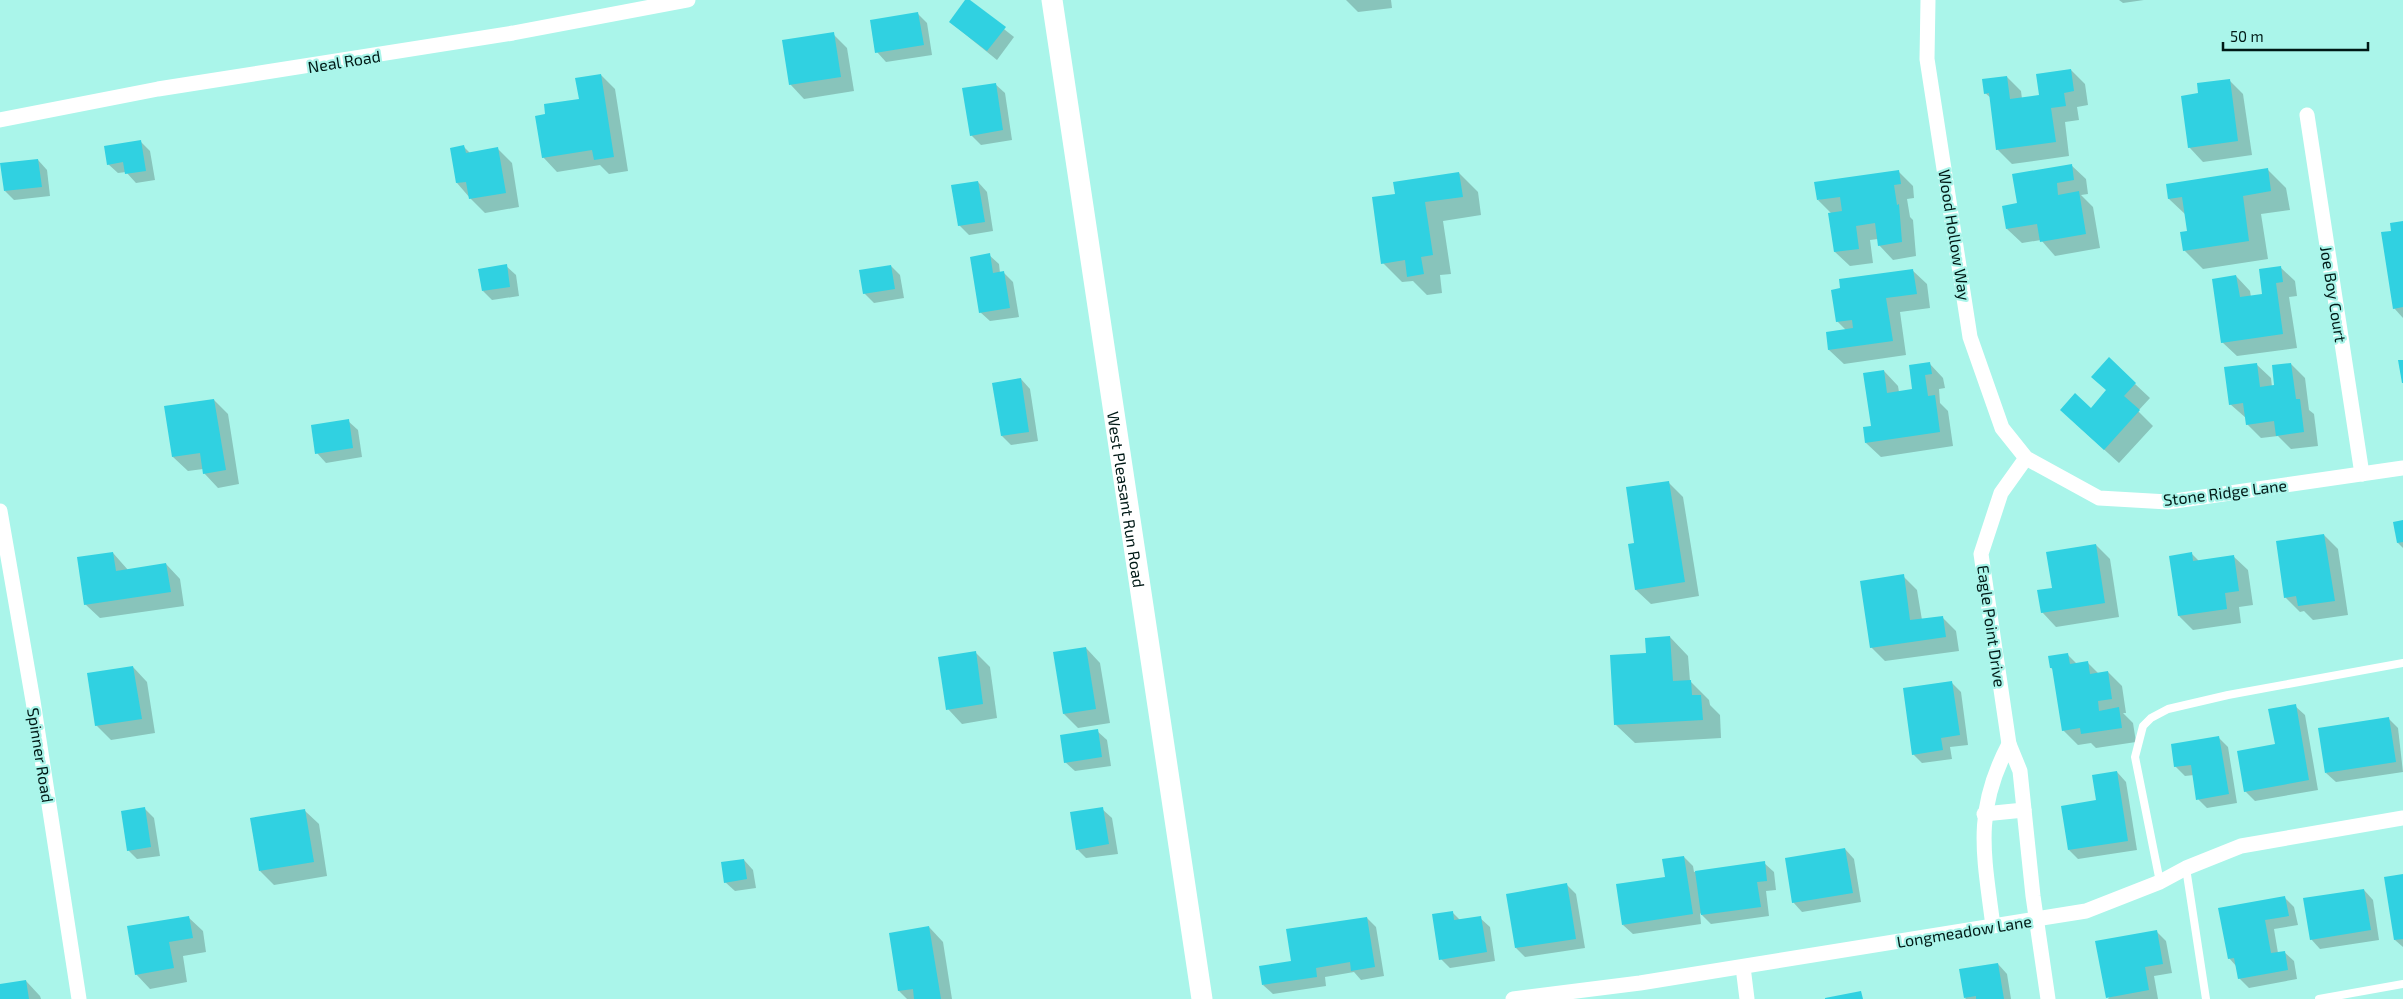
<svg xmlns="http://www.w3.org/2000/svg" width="2403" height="999" font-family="'Exo 2',sans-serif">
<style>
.shadow{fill:#0003}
.building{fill:#30d1e1}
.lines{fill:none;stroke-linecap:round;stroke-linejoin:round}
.service{stroke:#fff;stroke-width:8}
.minor{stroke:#fff;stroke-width:15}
.secondary{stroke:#fff;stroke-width:21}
.labels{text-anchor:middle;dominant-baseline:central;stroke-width:4.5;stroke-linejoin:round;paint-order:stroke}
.street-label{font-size:16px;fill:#001916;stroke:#aaf5ea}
</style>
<rect width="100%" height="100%" fill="#aaf5ea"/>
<!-- shadow -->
<g class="shadow">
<path d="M 967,0 L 1014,37 L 997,60 L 950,22 Z"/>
<path d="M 1346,0 L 1391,0 L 1392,8 L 1358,12 Z"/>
<path d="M 2119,0 L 2144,0 L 2123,3 Z"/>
<path d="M 918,14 L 927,23 L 932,55 L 886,62 L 877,52 Z"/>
<path d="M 833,34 L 847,48 L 854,91 L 804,99 L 790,84 Z"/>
<path d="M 2071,70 L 2085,84 L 2088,105 L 2077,107 L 2079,120 L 2065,122 L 2069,156 L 2012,164 L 1997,149 L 1991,98 L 1985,93 L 2007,77 L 2021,91 L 2022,99 L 2040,96 Z"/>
<path d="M 601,75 L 615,89 L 628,171 L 609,174 L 600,165 L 557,172 L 543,157 L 547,115 L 580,100 Z"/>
<path d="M 2229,80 L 2243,94 L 2252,155 L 2203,162 L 2189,147 L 2200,94 Z"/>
<path d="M 995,84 L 1005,93 L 1012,140 L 981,145 L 971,135 Z"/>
<path d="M 141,142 L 150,151 L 155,180 L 136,183 L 126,172 L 118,173 L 108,164 Z"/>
<path d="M 464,147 L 470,153 L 498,149 L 512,163 L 519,207 L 485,213 L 470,198 L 457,183 Z"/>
<path d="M 38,160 L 47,170 L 50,196 L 14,200 L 5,191 Z"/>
<path d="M 2071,165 L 2086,179 L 2088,194 L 2081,195 L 2093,207 L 2100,248 L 2055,256 L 2041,240 L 2022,243 L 2007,229 L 2018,204 Z"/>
<path d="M 2267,169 L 2286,188 L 2290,210 L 2261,214 L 2268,259 L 2203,269 L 2184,250 L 2189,232 L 2186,215 L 2169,199 L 2167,185 Z"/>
<path d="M 1898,171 L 1913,186 L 1914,198 L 1907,199 L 1910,217 L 1913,220 L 1916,256 L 1893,260 L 1879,245 L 1878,239 L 1870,240 L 1873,263 L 1850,266 L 1835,252 L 1832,214 L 1818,200 Z"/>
<path d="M 1459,173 L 1478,192 L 1481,215 L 1443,221 L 1451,274 L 1440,275 L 1442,293 L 1427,295 L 1413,281 L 1402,282 L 1383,263 L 1397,195 Z"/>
<path d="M 978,182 L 987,192 L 993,231 L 969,235 L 959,225 Z"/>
<path d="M 2403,222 L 2403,318 L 2394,308 L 2393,232 Z"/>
<path d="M 989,255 L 999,264 L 1000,273 L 1004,273 L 1013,282 L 1019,317 L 990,321 L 980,312 Z"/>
<path d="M 506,266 L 516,275 L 519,296 L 492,300 L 483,291 Z"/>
<path d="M 891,266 L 900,275 L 904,298 L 874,303 L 864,293 Z"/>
<path d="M 2280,267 L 2295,281 L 2297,296 L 2289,297 L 2297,348 L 2237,356 L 2222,342 L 2236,276 L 2250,291 L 2251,297 L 2264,295 Z"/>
<path d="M 1912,270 L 1927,284 L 1930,308 L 1900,312 L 1906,355 L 1844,364 L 1829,350 L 1827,333 L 1846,330 L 1837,321 Z"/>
<path d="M 1929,363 L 1943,378 L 1945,388 L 1939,389 L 1940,403 L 1948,411 L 1953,446 L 1881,457 L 1866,443 L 1872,427 L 1884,371 L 1898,386 L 1899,392 L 1914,390 Z"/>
<path d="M 2256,364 L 2271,378 L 2272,387 L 2276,386 L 2291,364 L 2305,378 L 2309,410 L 2314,414 L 2318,446 L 2291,449 L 2278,436 L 2261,438 L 2247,424 L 2246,418 L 2230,404 Z"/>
<path d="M 1021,379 L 1030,389 L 1038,441 L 1011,445 L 1002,436 L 994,384 Z"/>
<path d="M 2135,384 L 2150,398 L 2138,411 L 2153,426 L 2119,463 L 2076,424 L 2091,410 Z"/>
<path d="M 214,400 L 228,414 L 239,484 L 218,488 L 204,473 L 203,469 L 188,471 L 173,457 Z"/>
<path d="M 348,421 L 358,430 L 362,457 L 326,463 L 317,453 Z"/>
<path d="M 1668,482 L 1683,497 L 1699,596 L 1651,604 L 1636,590 L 1636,544 Z"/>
<path d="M 2403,522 L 2403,548 L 2398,543 Z"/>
<path d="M 2324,535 L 2338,549 L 2348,615 L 2313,620 L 2304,611 L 2300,612 L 2285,597 Z"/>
<path d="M 2096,545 L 2110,559 L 2119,617 L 2056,627 L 2042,612 Z"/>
<path d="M 113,553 L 128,570 L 166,564 L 180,579 L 184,606 L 100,618 L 85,604 Z"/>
<path d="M 2192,554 L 2199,561 L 2233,556 L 2248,570 L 2253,605 L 2239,607 L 2241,623 L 2193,630 L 2179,616 Z"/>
<path d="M 1903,576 L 1917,590 L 1922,620 L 1942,617 L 1956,631 L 1959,651 L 1885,661 L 1871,647 Z"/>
<path d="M 1670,637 L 1688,656 L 1690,681 L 1709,700 L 1710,705 L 1720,715 L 1721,738 L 1635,743 L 1616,725 L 1647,654 Z"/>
<path d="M 1086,648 L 1100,663 L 1110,723 L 1078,728 L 1064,714 Z"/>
<path d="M 975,652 L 990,667 L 997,718 L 962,724 L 948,709 Z"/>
<path d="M 2067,654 L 2077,664 L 2088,663 L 2099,674 L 2108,672 L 2122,686 L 2126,713 L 2123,713 L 2133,723 L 2136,742 L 2096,748 L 2091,743 L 2078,745 L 2063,730 L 2054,670 L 2051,668 Z"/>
<path d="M 133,667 L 147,682 L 155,733 L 111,740 L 96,725 Z"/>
<path d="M 1952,683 L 1961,692 L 1968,745 L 1950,747 L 1952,759 L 1922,763 L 1913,754 Z"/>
<path d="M 2295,706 L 2305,715 L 2318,790 L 2255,801 L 2245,791 L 2276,745 Z"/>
<path d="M 2388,718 L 2398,728 L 2403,772 L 2336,782 L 2326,773 Z"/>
<path d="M 1097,731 L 1107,740 L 1111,766 L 1075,771 L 1065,762 Z"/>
<path d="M 2218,737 L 2228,747 L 2237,803 L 2207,808 L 2198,799 L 2194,775 L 2185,776 L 2175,766 Z"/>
<path d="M 2117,772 L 2126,782 L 2137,850 L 2078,859 L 2069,850 Z"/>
<path d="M 144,808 L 154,818 L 160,856 L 137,859 L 128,850 Z"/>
<path d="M 1102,809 L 1112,818 L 1118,854 L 1086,858 L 1077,849 Z"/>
<path d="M 304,810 L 319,824 L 327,876 L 274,885 L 260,871 Z"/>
<path d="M 1845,849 L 1854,859 L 1861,902 L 1802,912 L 1793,902 Z"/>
<path d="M 1684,857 L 1693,866 L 1694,872 L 1764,863 L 1774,872 L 1776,890 L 1766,891 L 1769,916 L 1711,924 L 1700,913 L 1701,924 L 1633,934 L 1623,925 Z"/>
<path d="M 744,860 L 753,870 L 756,888 L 735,891 L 725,882 Z"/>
<path d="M 2403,875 L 2403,947 L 2395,940 Z"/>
<path d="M 1567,885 L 1576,894 L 1585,948 L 1525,957 L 1516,948 Z"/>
<path d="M 2364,890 L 2373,900 L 2379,940 L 2320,949 L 2311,939 Z"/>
<path d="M 2285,898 L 2294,907 L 2298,925 L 2274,929 L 2278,953 L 2284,952 L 2294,961 L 2297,979 L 2249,988 L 2239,978 L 2237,967 L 2229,958 Z"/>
<path d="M 1452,912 L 1461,921 L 1480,918 L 1490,927 L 1495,961 L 1450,968 L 1441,959 Z"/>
<path d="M 188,917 L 203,931 L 206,952 L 183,956 L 187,982 L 150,989 L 136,974 Z"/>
<path d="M 1367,918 L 1376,927 L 1384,976 L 1361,980 L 1354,972 L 1325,977 L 1326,986 L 1273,994 L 1263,985 L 1293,962 Z"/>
<path d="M 929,927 L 943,942 L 952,999 L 907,999 L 899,991 L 890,934 Z"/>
<path d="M 2157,932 L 2166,941 L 2172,973 L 2154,976 L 2158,999 L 2108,999 Z"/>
<path d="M 1998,964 L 2007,974 L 2011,999 L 1966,999 L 1965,998 Z"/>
<path d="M 26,981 L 40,996 L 41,999 L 0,999 L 0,985 Z"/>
</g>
<!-- building -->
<g class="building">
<path d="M 965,0 L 970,0 L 1006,27 L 987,51 L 949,22 Z"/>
<path d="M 918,12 L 924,45 L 875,53 L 870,20 Z"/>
<path d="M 834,32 L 841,77 L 789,85 L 782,40 Z"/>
<path d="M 2071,69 L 2074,91 L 2064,93 L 2066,106 L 2051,108 L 2056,142 L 1996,150 L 1989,93 L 1984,94 L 1982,79 L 2007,76 L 2010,99 L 2039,95 L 2036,74 Z"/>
<path d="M 601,74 L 614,157 L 594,160 L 592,150 L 542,158 L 535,116 L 545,114 L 544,104 L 579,99 L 575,78 Z"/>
<path d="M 2230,79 L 2238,141 L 2188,148 L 2181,96 L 2198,93 L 2197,83 Z"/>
<path d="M 996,83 L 1003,130 L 970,136 L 962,88 Z"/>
<path d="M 141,140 L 146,171 L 125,174 L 123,162 L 107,165 L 104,146 Z"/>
<path d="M 464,145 L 466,153 L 498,147 L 506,193 L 469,199 L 466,182 L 456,183 L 450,148 Z"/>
<path d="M 38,159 L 42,187 L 4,191 L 0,163 Z"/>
<path d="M 2072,164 L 2074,180 L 2057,183 L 2058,195 L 2079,191 L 2086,234 L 2040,242 L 2037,224 L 2006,229 L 2002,206 L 2017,203 L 2012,174 Z"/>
<path d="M 2268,168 L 2271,191 L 2243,196 L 2249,241 L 2183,251 L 2180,232 L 2187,231 L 2182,197 L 2168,199 L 2166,184 Z"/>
<path d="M 1899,170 L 1901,184 L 1894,185 L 1897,205 L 1899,204 L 1902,242 L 1878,246 L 1875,223 L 1856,226 L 1859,249 L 1834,252 L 1828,213 L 1842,211 L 1840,197 L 1817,200 L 1814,182 Z"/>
<path d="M 1459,172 L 1463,197 L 1425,202 L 1433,255 L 1421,257 L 1424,274 L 1407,277 L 1405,260 L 1381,264 L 1372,197 L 1395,194 L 1393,182 Z"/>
<path d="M 978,181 L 985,222 L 958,226 L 951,185 Z"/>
<path d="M 2403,221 L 2403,307 L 2393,309 L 2381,232 L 2391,231 L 2390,223 Z"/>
<path d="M 990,253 L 993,273 L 1004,271 L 1010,308 L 979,313 L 970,257 Z"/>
<path d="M 507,264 L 510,287 L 482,291 L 478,269 Z"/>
<path d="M 891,265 L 895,289 L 863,294 L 859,270 Z"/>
<path d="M 2281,266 L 2283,282 L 2276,283 L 2283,334 L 2221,343 L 2212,279 L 2236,275 L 2240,297 L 2262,294 L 2259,269 Z"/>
<path d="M 1913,269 L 1917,294 L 1886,298 L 1893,341 L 1828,350 L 1826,332 L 1853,328 L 1852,320 L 1836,322 L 1831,290 L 1840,288 L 1839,279 Z"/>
<path d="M 2109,357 L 2136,383 L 2124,396 L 2140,410 L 2104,450 L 2060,410 L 2075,393 L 2091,408 L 2106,390 L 2091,377 Z"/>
<path d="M 2398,360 L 2403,360 L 2403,383 L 2402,383 Z"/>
<path d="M 1930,362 L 1932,374 L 1925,375 L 1928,396 L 1935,395 L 1940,432 L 1865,443 L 1863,427 L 1871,426 L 1863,373 L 1884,370 L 1887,393 L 1912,389 L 1909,365 Z"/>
<path d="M 2257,363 L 2260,387 L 2274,385 L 2272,365 L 2291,363 L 2296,399 L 2300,399 L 2304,432 L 2276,436 L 2274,421 L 2246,425 L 2243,403 L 2229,405 L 2224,367 Z"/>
<path d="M 1021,378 L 1029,432 L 1001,436 L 992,383 Z"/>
<path d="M 214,399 L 226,470 L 203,474 L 200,453 L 172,457 L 164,406 Z"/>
<path d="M 349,419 L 353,448 L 315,454 L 311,425 Z"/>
<path d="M 1669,481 L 1685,582 L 1635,590 L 1628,544 L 1634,543 L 1626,487 Z"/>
<path d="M 2403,520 L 2403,542 L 2397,543 L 2393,522 Z"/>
<path d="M 2324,534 L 2335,601 L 2298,606 L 2296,596 L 2284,598 L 2276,541 Z"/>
<path d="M 2096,544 L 2105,603 L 2041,613 L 2037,590 L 2052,588 L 2046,552 Z"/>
<path d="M 113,552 L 116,571 L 166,563 L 171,592 L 84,605 L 77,557 Z"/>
<path d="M 2192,552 L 2193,561 L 2234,555 L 2239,591 L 2225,593 L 2227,609 L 2178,616 L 2169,556 Z"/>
<path d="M 1904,574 L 1910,620 L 1943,616 L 1946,637 L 1870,648 L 1860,581 Z"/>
<path d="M 1670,636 L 1673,681 L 1691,680 L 1692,695 L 1701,695 L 1703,720 L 1614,725 L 1610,655 L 1646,653 L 1645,638 Z"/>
<path d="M 1086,647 L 1096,709 L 1063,714 L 1053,652 Z"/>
<path d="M 976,651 L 983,704 L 946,710 L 938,657 Z"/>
<path d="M 2068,653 L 2070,664 L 2088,661 L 2090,674 L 2108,671 L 2112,699 L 2098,701 L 2099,711 L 2119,707 L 2122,728 L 2081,734 L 2080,728 L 2062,731 L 2052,668 L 2050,668 L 2048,656 Z"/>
<path d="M 133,666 L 142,719 L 95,726 L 87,673 Z"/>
<path d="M 1952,681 L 1960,735 L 1941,738 L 1943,750 L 1912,755 L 1903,688 Z"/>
<path d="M 2296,704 L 2309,780 L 2244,792 L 2237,751 L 2275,744 L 2268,709 Z"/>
<path d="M 2389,717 L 2396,762 L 2325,773 L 2318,728 Z"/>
<path d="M 1098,729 L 1102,757 L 1064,763 L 1060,735 Z"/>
<path d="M 2219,736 L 2229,794 L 2196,800 L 2191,765 L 2174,767 L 2171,744 Z"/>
<path d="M 2117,771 L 2128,841 L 2068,850 L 2061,806 L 2096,800 L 2092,775 Z"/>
<path d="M 145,807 L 151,847 L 127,851 L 121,811 Z"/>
<path d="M 1103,807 L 1109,844 L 1076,850 L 1070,812 Z"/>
<path d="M 305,809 L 314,862 L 259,871 L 250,818 Z"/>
<path d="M 1845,848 L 1853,893 L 1792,903 L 1785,858 Z"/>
<path d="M 1684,856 L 1693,914 L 1622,925 L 1616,884 L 1665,877 L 1662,859 Z"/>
<path d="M 744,859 L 747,879 L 724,883 L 721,862 Z"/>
<path d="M 1765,861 L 1767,881 L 1757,882 L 1761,907 L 1701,915 L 1695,871 Z"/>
<path d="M 2403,874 L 2403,939 L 2394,940 L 2384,877 Z"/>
<path d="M 1567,883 L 1576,939 L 1515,948 L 1506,894 Z"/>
<path d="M 2364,889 L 2371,930 L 2310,940 L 2303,898 Z"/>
<path d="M 2285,896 L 2289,916 L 2265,920 L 2271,953 L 2285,951 L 2288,970 L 2238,979 L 2234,958 L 2228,959 L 2218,908 Z"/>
<path d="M 1453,911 L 1454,920 L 1481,916 L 1487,952 L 1439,960 L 1432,914 Z"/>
<path d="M 189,916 L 193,938 L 169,942 L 174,968 L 135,975 L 127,926 Z"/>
<path d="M 1367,917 L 1375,967 L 1351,971 L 1350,962 L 1316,968 L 1317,977 L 1262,985 L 1259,966 L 1291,961 L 1286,929 Z"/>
<path d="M 929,926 L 941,999 L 914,999 L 913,989 L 898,991 L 889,933 Z"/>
<path d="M 2157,930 L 2163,964 L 2145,967 L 2149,990 L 2106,998 L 2095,941 Z"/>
<path d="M 1998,963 L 2004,999 L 1976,999 L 1976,996 L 1964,998 L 1959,969 Z"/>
<path d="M 26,980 L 29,999 L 0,999 L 0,984 Z"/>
<path d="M 1861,991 L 1863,999 L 1825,999 L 1825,998 Z"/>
</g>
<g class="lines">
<!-- service -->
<g class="service">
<path d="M 2186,868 L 2206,999"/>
<path d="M 2160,882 L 2135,757 L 2143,726 L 2151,718 L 2168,709 L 2228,695 L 2403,663"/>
<path d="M 2319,999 L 2403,984"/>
</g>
<!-- minor -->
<g class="minor">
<path d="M 1928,0 L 1927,59 L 1970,337 L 2002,428 L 2026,458 L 2099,498 L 2168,502 L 2403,468"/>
<path d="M 2307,115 L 2362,474"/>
<path d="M 0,120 L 158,89 L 513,33 L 688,0"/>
<path d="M 0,511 L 33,701 L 79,999"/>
<path d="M 2009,744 L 1981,554 L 2001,493 L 2026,458"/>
<path d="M 1984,814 L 2024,810"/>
<path d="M 1993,926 C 1984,855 1973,812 2009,744 L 2020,771 L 2033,896 L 2048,999"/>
<path d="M 1743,967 L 1747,999"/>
<path d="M 1513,999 L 1640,983 L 2086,911 L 2160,882 L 2186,868 L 2241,846 L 2403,818"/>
</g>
<!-- secondary -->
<path class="secondary" id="s1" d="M 1052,0 L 1202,999"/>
</g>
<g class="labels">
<!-- street labels -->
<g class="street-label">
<text transform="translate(344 61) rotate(-9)">Neal Road</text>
<text transform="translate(1955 235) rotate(81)">Wood Hollow Way</text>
<text transform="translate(2334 294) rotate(81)">Joe Boy Court</text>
<text transform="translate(2225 492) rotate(-7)">Stone Ridge Lane</text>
<text stroke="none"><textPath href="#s1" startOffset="505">West Pleasant Run Road</textPath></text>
<text transform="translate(1992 626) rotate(82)">Eagle Point Drive</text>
<text transform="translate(41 755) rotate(81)">Spinner Road</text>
<text transform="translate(1964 931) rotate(-9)">Longmeadow Lane</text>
</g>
</g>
<!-- scale -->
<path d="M2223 42v8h145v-8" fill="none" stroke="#001916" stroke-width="2.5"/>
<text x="2230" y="42" font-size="15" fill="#001916" stroke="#aaf5ea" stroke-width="4" paint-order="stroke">50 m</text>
</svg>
